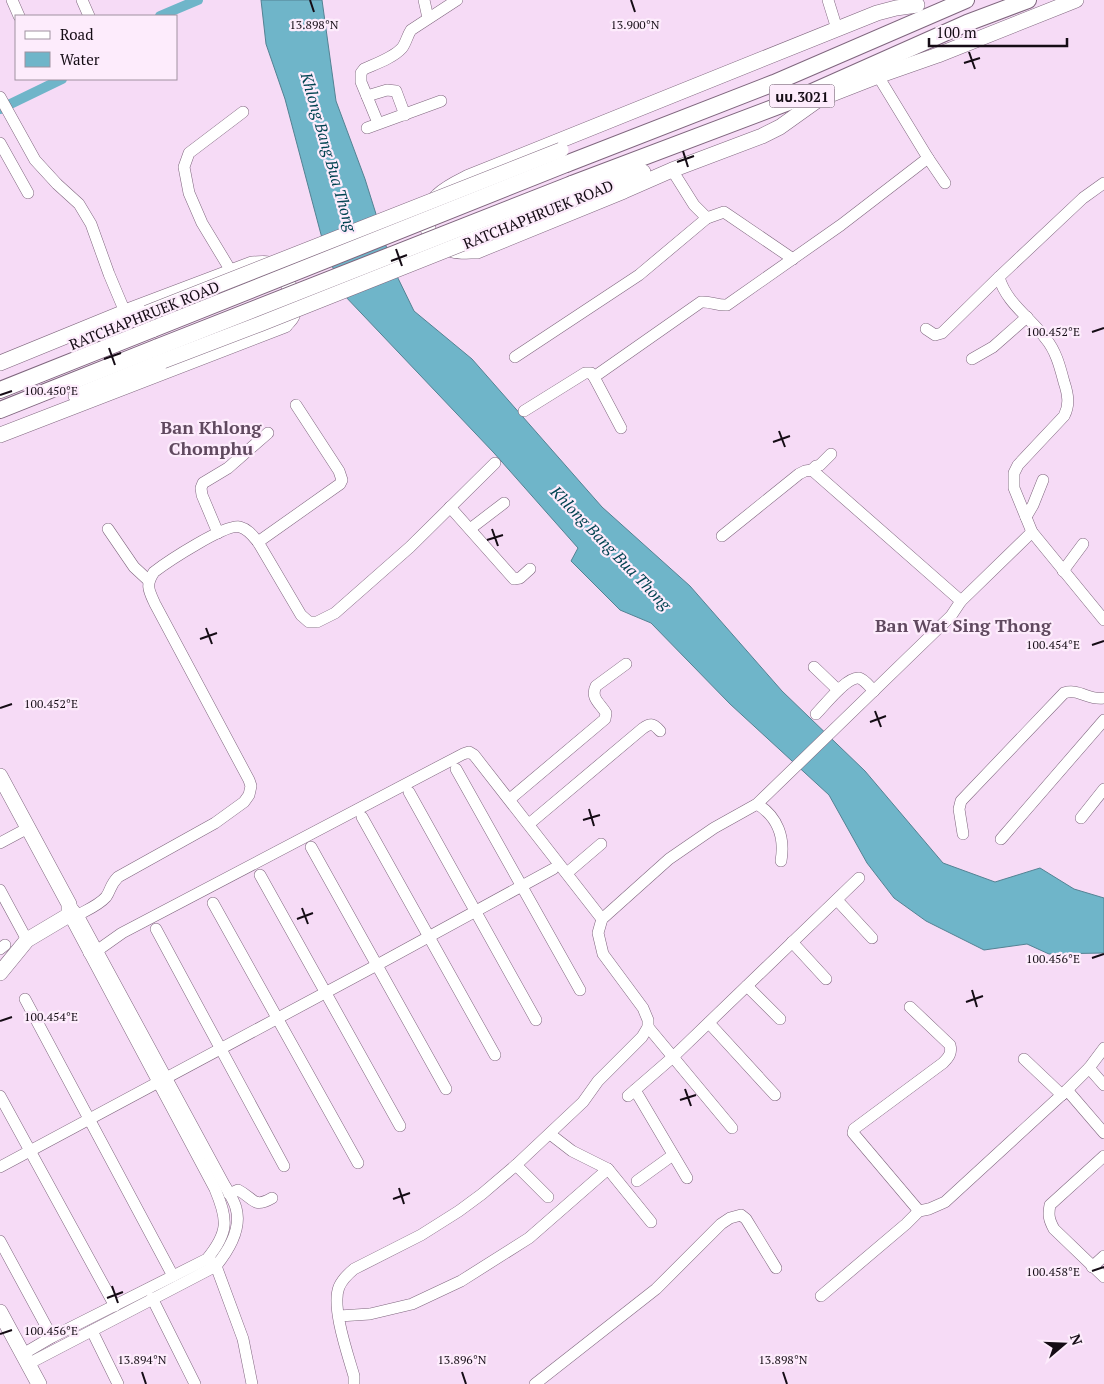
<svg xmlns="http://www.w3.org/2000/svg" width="1104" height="1384" font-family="'PT Serif','Noto Sans Thai',serif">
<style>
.water{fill:#6fb5c9;stroke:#548293}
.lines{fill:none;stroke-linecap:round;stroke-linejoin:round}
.canal{stroke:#6fb5c9;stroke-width:10}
.street-casing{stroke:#7f667e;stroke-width:12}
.secondary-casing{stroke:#7f667e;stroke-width:16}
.primary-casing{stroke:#7f667e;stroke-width:18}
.street{stroke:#fff;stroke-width:11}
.secondary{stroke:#fff;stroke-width:15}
.primary{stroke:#fff;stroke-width:16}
.secondary-bridge-casing{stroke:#7f667e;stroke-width:16;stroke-linecap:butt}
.primary-bridge-casing{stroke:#7f667e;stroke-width:18;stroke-linecap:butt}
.secondary-bridge{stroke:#fff;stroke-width:15}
.primary-bridge{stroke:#fff;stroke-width:16}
.ticks{fill:none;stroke:#150c15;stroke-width:2}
.labels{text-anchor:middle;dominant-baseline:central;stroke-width:4.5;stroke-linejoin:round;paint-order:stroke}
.shield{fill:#fdecfc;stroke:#5b4f5a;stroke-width:1}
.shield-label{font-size:14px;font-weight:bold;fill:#150c15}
.street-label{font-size:15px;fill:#150c15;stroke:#fdecfc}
.water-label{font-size:16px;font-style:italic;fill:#004351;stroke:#fdecfc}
.quarter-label{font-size:18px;font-weight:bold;fill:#60495f;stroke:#fdecfc}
.ticks-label{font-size:12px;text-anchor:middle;fill:#150c15;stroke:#fdecfc;stroke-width:4.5;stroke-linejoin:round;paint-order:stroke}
</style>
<rect width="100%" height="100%" fill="#f6dbf6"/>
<!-- water -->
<path class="water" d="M 261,0 L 322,0 L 336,101 L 365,179 L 393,268 L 414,311 L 472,359 L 602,507 L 690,586 L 782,691 L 865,771 L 943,863 L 995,882 L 1040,868 L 1074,889 L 1104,898 L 1104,953 L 1049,954 L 1027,944 L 984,950 L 926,921 L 894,898 L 867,863 L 829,795 L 730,704 L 651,623 L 620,610 L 571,561 L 578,548 L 494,453 L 343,294 L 323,242 L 285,99 L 266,44 Z"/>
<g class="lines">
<!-- canal -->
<g class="canal">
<path d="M 160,16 L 198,0"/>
<path d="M 0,109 L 62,79"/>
</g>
<defs>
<g id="street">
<path d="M 12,0 L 19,16"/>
<path d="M 82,0 L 89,16"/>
<path d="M 424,0 L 428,18"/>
<path d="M 828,0 L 837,29"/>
<path d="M 367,96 L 387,90 L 396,91 L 405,115"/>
<path d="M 0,97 L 35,160 L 57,184 L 79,204 L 91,224 L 109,274 L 125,312"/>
<path d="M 378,123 L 361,82 L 361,73 L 364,69 C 375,64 393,58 402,48 C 406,43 407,36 411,30 L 457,0"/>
<path d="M 367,128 L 441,101"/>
<path d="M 0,143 L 28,193"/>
<path d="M 928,158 L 945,183"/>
<path d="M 672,170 L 694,205 L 707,218 L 724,212 L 793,259"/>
<path d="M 1104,183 L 1083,198 L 999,277 C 1006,303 1031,318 1046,339 C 1056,351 1060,367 1064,382 C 1068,394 1070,405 1064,416 L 1018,465 L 1014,473 L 1014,488 L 1032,532 L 1104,620"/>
<path d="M 231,271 L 202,223 L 189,193 L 184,167 L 189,153 L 243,112"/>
<path d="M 926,329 L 935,335 L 942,333 L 999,277"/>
<path d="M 515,357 L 639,275 L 707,218"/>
<path d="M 972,359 L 993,347 L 1027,317"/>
<path d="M 594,377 L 621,428"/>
<path d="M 524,411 L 585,373 L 591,373 L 594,377 L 701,302 C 711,301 718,306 727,305 L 841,225 L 928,158 L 878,76"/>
<path d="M 812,470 L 816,466 L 820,465 L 831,454"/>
<path d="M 450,507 L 514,579 L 520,578 L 530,569"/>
<path d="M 1026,517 L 1033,505 L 1043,480"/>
<path d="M 108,529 L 134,567 L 148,580"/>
<path d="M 470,529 L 504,503"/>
<path d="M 218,533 L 202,495 L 201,488 L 203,483 L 228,468 L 268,433"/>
<path d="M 722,536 L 799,474 L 805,471 L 812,470 L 961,601"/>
<path d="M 258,542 L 340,484 L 342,480 L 339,471 L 296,405"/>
<path d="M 1063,571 L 1083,544"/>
<path d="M 814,667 L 838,690"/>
<path d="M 816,714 C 824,706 847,676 859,678 C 864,679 870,687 874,691"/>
<path d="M 456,769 L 580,990"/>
<path d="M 409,792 L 536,1020"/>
<path d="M 510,799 L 605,719 L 606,713 C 600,703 590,698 596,686 L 626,664"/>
<path d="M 757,804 C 778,817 785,838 781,861"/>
<path d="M 362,817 L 495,1055"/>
<path d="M 1081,818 L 1104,789"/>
<path d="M 529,824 L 642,729 C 650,723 653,723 660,731"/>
<path d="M 963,834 L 959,809 L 961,801 L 1064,693 C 1079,688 1089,701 1104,698"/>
<path d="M 1001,839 L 1104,720"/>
<path d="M 0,843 L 28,828"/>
<path d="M 311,847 L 446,1089"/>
<path d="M 567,873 L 601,844"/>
<path d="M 260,875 L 400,1126"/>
<path d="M 0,890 L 27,940"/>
<path d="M 837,900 L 872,938"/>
<path d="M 213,903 L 358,1163"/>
<path d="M 69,904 L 78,915 C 87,910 99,905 106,897 C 111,890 110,885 118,877 L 215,823 L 244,802 L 249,795 L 251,786 L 249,780 L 155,604 C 149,591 145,585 154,572 C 167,562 226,523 240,527 C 248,529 253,536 258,542 L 301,615 L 309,622 L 317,622 L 335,613 L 410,547 L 495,463"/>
<path d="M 156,929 L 284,1166"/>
<path d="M 792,942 L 826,979"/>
<path d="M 0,949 L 5,945"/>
<path d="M 89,953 L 98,950 L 122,933 L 463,754 L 469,752 L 474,755 L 602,919"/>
<path d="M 747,986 L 780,1019"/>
<path d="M 25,999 L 173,1276"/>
<path d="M 910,1007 L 950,1045 C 952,1053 949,1057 943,1063 L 854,1129 L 853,1133 L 919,1211"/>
<path d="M 709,1023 L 775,1095"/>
<path d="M 648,1027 L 732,1128"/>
<path d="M 1104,1048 L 1089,1068 L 1104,1085"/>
<path d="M 1024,1059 L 1062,1095"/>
<path d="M 635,1090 L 687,1178"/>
<path d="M 1067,1090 L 1089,1068"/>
<path d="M 0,1096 L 115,1306"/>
<path d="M 628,1096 L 673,1057 L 859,878"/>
<path d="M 550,1134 L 572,1151 L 608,1169 L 651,1222"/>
<path d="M 1104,1156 L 1050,1205 C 1048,1215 1049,1220 1054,1229 L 1104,1277"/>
<path d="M 516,1165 L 548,1197"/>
<path d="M 0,1167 L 377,965 L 553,869"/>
<path d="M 637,1181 L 673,1155"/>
<path d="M 229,1194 L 238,1190 C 254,1198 253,1209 272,1198"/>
<path d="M 0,1241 L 52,1337"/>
<path d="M 211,1261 L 216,1266 L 243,1339 L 252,1384"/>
<path d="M 1092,1267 L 1104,1256"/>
<path d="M 821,1296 L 906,1224 L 919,1211 L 929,1209 L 945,1202 L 1067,1090 L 1104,1133"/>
<path d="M 152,1298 L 195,1384"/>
<path d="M 339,1316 L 370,1314 L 412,1304 L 461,1281 L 529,1238 L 608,1169"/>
<path d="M 92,1331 L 118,1384"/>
<path d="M 23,1354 L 52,1337 L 207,1259 C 229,1232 228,1220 215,1189 L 69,915"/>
<path d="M 28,1364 L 216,1266 C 229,1250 242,1229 236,1208 C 234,1200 229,1193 225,1186 L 78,915 L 72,919"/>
<path d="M 354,1384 L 354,1376 C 348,1355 331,1307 339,1287 C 342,1280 348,1274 354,1269 L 421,1235 L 459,1211 L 482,1194 L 516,1165 L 583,1102 L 598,1081 L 642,1037 L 648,1027 L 648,1020 L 643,1008 L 603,954 L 598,933 L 602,919 L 669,859 L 714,828 L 757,804 L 951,616 L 961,601 L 1032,532"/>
<path d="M 535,1384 L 656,1289 L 721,1224 L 730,1218 L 741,1215 L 746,1219 L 776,1268"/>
</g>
<g id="secondary">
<path d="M 822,97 L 780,127 L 762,136 L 672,170 L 624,191 L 477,251 C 469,251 460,252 453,250 C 426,242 417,216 438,196 C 446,188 459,182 469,177 L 877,13 L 896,8 L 917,5"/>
<path d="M 814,101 L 878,76 L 938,55 L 1076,0"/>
<path d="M 577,198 L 643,172"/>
<path d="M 0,363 L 125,312 L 252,264 C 260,264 268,262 275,266 C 287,272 297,304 292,316 C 291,319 287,322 285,325 L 0,435"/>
<path d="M 76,396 L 163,361"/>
<path d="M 0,776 L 69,904 L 69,915 L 27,940 L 0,973"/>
<path d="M 0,1312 L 39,1384"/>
</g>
<g id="primary">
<path d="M 566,164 L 774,83 L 966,0"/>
<path d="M 572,184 L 794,100 L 967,23 L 1028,0"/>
<path d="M 0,390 L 153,329"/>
<path d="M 0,410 L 158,347"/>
</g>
</defs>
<!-- street casing -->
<use href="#street" class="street-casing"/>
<!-- secondary casing -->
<use href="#secondary" class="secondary-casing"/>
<!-- primary casing -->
<use href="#primary" class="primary-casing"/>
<!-- street -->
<use href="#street" class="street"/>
<!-- secondary -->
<use href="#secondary" class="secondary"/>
<!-- primary -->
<use href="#primary" class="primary"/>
<defs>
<g id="secondary-bridge">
<path d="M 147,313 L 561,150"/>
<path d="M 163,361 L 260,324 L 577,198"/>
</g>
<g id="primary-bridge">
<path d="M 153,329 L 566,164"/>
<path d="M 158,347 L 572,184"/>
</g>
</defs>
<!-- secondary-bridge casing -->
<use href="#secondary-bridge" class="secondary-bridge-casing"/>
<!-- primary-bridge casing -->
<use href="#primary-bridge" class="primary-bridge-casing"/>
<!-- secondary-bridge -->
<use href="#secondary-bridge" class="secondary-bridge"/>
<!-- primary-bridge -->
<use href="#primary-bridge" class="primary-bridge"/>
</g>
<!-- ticks -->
<path class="ticks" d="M 310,0 L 314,12M 631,0 L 635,12M 969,52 L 975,69M 964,63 L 980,58M 683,151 L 688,167M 677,162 L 694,156M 396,249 L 402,266M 391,261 L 407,255M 1092,332 L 1104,328M 109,348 L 115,365M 104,359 L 121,353M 0,395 L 12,391M 779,431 L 785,447M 773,442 L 790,436M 492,529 L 498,546M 487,540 L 503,535M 206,628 L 212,644M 200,639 L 217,633M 1092,645 L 1104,641M 0,708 L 12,704M 875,711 L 881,727M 870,722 L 886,716M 589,809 L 594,826M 583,820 L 600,815M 302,908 L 308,924M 297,919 L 313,913M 1092,958 L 1104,954M 972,990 L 977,1007M 966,1002 L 983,996M 0,1021 L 12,1017M 685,1089 L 691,1106M 680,1100 L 696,1095M 399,1188 L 404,1204M 393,1199 L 410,1193M 1092,1271 L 1104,1267M 112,1286 L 118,1303M 107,1298 L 123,1292M 0,1334 L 12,1330M 142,1372 L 146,1384M 462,1372 L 466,1384M 783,1372 L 787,1384"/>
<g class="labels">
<!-- shield labels -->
<rect class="shield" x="769.5" y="84.5" width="65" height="23" rx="4"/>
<g class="shield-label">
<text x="802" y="96">นบ.3021</text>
</g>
<!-- street labels -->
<g class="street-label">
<text transform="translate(538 214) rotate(-22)">RATCHAPHRUEK ROAD</text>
<text transform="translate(144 315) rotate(-22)">RATCHAPHRUEK ROAD</text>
</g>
<!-- water labels -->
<g class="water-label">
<text transform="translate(329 152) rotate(74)">Khlong Bang Bua Thong</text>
<text transform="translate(611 548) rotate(46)">Khlong Bang Bua Thong</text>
</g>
<!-- quarter labels -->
<g class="quarter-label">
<text x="211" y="427">Ban Khlong<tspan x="211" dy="21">Chomphu</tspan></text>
<text x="963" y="625">Ban Wat Sing Thong</text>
</g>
</g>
<g class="ticks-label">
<text x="314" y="29">13.898°N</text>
<text x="635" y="29">13.900°N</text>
<text x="1053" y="336">100.452°E</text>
<text x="51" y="395">100.450°E</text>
<text x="1053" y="649">100.454°E</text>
<text x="51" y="708">100.452°E</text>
<text x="1053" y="963">100.456°E</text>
<text x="51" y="1021">100.454°E</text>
<text x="1053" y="1276">100.458°E</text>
<text x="51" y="1335">100.456°E</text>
<text x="142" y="1364">13.894°N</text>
<text x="462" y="1364">13.896°N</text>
<text x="783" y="1364">13.898°N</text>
</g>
<!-- legend -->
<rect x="15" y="15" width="162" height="65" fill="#fdecfc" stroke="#a092a0"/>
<rect x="25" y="31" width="25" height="8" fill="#ffffff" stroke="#a092a0"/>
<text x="60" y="40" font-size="15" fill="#150c15">Road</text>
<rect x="25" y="52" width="25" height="15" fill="#6fb5c9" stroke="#a092a0"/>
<text x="60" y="65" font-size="15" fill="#150c15">Water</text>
<!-- north arrow -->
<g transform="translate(1064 1344) rotate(71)" stroke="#fdecfc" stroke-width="4" paint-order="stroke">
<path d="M0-4L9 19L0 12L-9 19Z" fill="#150c15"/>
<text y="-8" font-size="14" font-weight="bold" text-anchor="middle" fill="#150c15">N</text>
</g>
<!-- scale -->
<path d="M929 38v8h138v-8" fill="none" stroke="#150c15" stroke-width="2.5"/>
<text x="936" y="38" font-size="15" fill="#150c15" stroke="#fdecfc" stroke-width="4" paint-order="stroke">100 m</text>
</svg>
